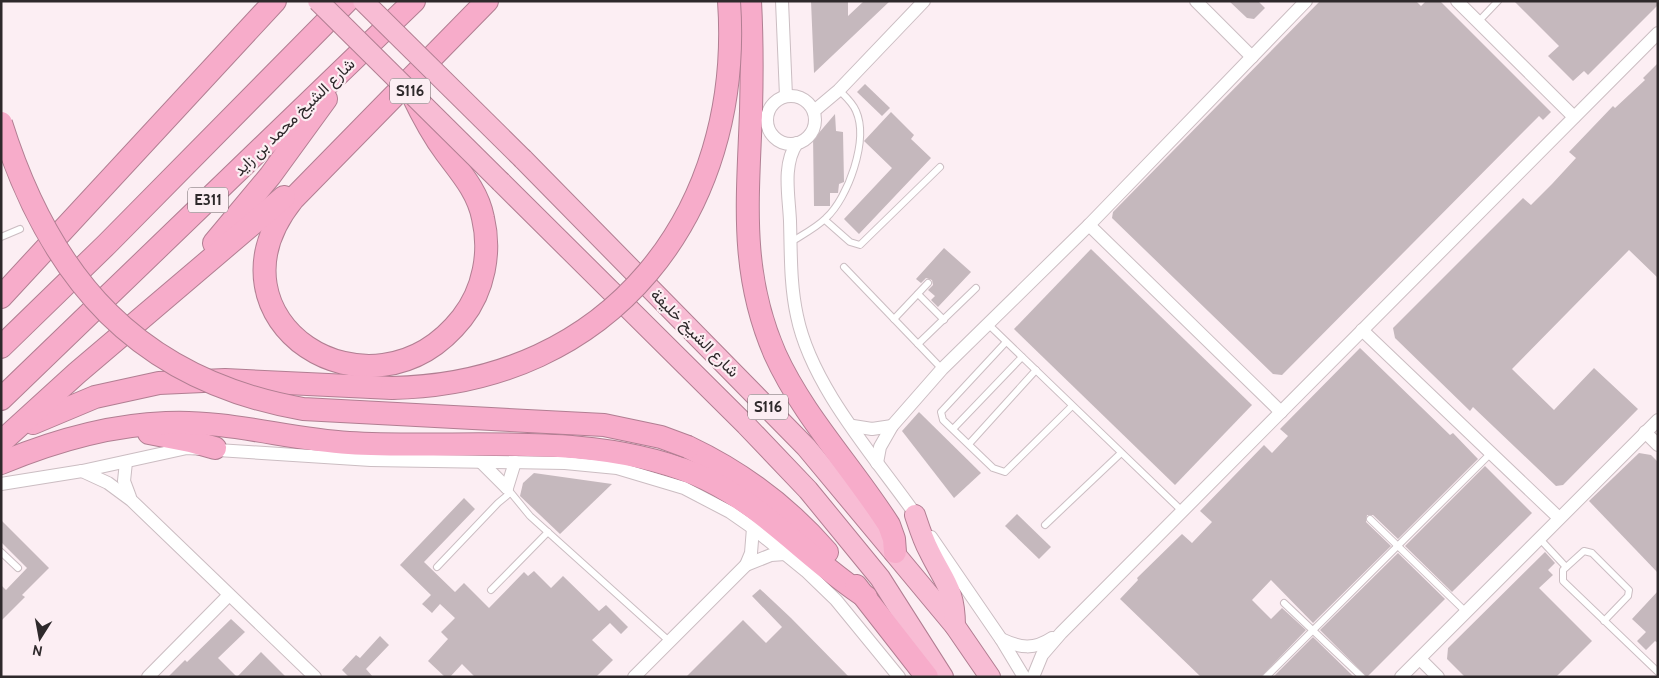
<svg xmlns="http://www.w3.org/2000/svg" width="1659" height="678" font-family="Cabin,Vazirmatn,sans-serif">
<style>
.building{fill:#c5b8bd}
.lines{fill:none;stroke-linecap:round;stroke-linejoin:round}
.service-casing{stroke:#cbbdc2;stroke-width:8}
.minor-casing{stroke:#cbbdc2;stroke-width:14}
.trunk-casing{stroke:#b17e92;stroke-width:22}
.motorway-casing{stroke:#b17e92;stroke-width:24}
.service{stroke:#fff;stroke-width:6}
.minor{stroke:#fff;stroke-width:12}
.trunk{stroke:#f8bcd4;stroke-width:20}
.motorway{stroke:#f7acca;stroke-width:22}
.trunk-bridge-casing{stroke:#b17e92;stroke-width:22;stroke-linecap:butt}
.motorway-bridge-casing{stroke:#b17e92;stroke-width:24;stroke-linecap:butt}
.trunk-bridge{stroke:#f8bcd4;stroke-width:20}
.motorway-bridge{stroke:#f7acca;stroke-width:22}
.labels{text-anchor:middle;dominant-baseline:central;stroke-width:4.5;stroke-linejoin:round;paint-order:stroke}
.shield{fill:#fceef3;stroke:#6c6467;stroke-width:1}
.shield-label{font-size:15px;font-weight:bold;fill:#2e292b}
.street-label{font-size:16px;fill:#2e292b;stroke:#fceef3}
</style>
<rect width="100%" height="100%" fill="#fceef3"/>
<!-- building -->
<g class="building">
<path d="M 811,1 L 848,1 L 848,16 L 864,1 L 890,1 L 814,73 Z"/>
<path d="M 1229,1 L 1258,1 L 1265,8 L 1254,19 L 1247,18 Z"/>
<path d="M 1320,1 L 1416,1 L 1421,6 L 1426,1 L 1440,1 L 1551,112 L 1543,120 L 1539,116 L 1282,375 L 1273,374 L 1112,218 L 1113,212 Z"/>
<path d="M 1514,1 L 1658,1 L 1658,5 L 1588,75 L 1584,71 L 1573,81 L 1548,56 L 1559,46 Z"/>
<path d="M 1658,63 L 1658,278 L 1629,250 L 1512,369 L 1554,410 L 1594,368 L 1638,409 L 1563,485 L 1556,486 L 1473,407 L 1470,411 L 1395,338 L 1393,328 L 1523,198 L 1531,205 L 1552,184 L 1576,158 L 1569,152 L 1613,106 L 1615,108 L 1645,80 L 1643,78 Z"/>
<path d="M 865,84 L 890,108 L 882,116 L 857,92 Z"/>
<path d="M 891,112 L 914,135 L 911,139 L 931,158 L 859,234 L 844,219 L 892,168 L 864,141 Z"/>
<path d="M 835,114 L 836,131 L 843,132 L 844,182 L 839,184 L 838,193 L 830,193 L 830,206 L 814,206 L 813,135 L 818,134 Z"/>
<path d="M 944,248 L 971,272 L 938,307 L 931,300 L 935,296 L 928,290 L 933,285 L 932,280 L 926,278 L 921,283 L 916,279 Z"/>
<path d="M 1091,249 L 1252,405 L 1175,485 L 1014,329 Z"/>
<path d="M 1360,348 L 1450,435 L 1453,433 L 1478,459 L 1398,539 L 1373,515 L 1367,515 L 1366,522 L 1391,546 L 1313,623 L 1271,580 L 1252,600 L 1271,619 L 1282,608 L 1306,630 L 1261,677 L 1201,677 L 1120,599 L 1138,580 L 1137,578 L 1182,534 L 1192,543 L 1212,522 L 1200,511 L 1264,445 L 1272,453 L 1288,436 L 1280,429 Z"/>
<path d="M 919,412 L 981,473 L 954,498 L 902,431 Z"/>
<path d="M 1639,453 L 1651,455 L 1658,462 L 1658,573 L 1589,501 Z"/>
<path d="M 1485,466 L 1532,513 L 1452,592 L 1405,546 Z"/>
<path d="M 534,473 L 612,484 L 560,534 L 520,496 L 523,483 Z"/>
<path d="M 464,498 L 475,509 L 424,562 L 455,592 L 464,583 L 489,608 L 524,572 L 528,576 L 534,571 L 551,588 L 563,576 L 599,611 L 606,605 L 628,627 L 621,634 L 610,623 L 592,640 L 613,660 L 596,677 L 475,677 L 462,664 L 450,677 L 445,677 L 428,661 L 448,639 L 441,632 L 455,618 L 440,604 L 432,613 L 422,604 L 431,595 L 400,565 Z"/>
<path d="M 1017,514 L 1051,547 L 1039,559 L 1005,526 Z"/>
<path d="M 1,520 L 49,568 L 22,595 L 25,597 L 1,621 L 1,585 L 6,590 L 27,568 L 1,542 Z"/>
<path d="M 1545,552 L 1555,563 L 1548,570 L 1553,575 L 1539,588 L 1592,641 L 1556,677 L 1465,677 L 1447,659 L 1448,648 Z"/>
<path d="M 1398,553 L 1445,599 L 1367,677 L 1320,630 Z"/>
<path d="M 760,589 L 791,618 L 849,677 L 686,677 L 743,620 L 766,643 L 782,627 L 752,596 Z"/>
<path d="M 1658,591 L 1658,643 L 1655,641 L 1646,650 L 1637,641 L 1646,632 L 1632,619 Z"/>
<path d="M 231,619 L 245,632 L 218,658 L 237,677 L 261,652 L 286,677 L 168,677 L 185,660 L 187,662 Z"/>
<path d="M 380,636 L 389,645 L 366,669 L 373,677 L 349,677 L 342,670 L 356,655 L 360,658 Z"/>
<path d="M 1313,637 L 1354,677 L 1273,677 Z"/>
</g>
<g class="lines">
<defs>
<g id="service">
<path d="M 1478,22 L 1498,1"/>
<path d="M 825,220 L 850,242 L 860,245 L 940,167"/>
<path d="M 1,237 L 20,229"/>
<path d="M 791,242 C 802,235 816,228 826,218 C 848,198 869,140 856,111 C 853,103 845,96 839,90"/>
<path d="M 844,267 L 942,369"/>
<path d="M 918,294 L 944,320"/>
<path d="M 894,319 L 928,283"/>
<path d="M 988,324 L 1182,511"/>
<path d="M 1006,342 L 941,412 L 943,420 L 993,468 L 1005,472 L 1072,406"/>
<path d="M 918,344 L 976,288"/>
<path d="M 953,429 L 1022,357"/>
<path d="M 969,444 L 1036,370"/>
<path d="M 507,488 L 530,516 L 669,641"/>
<path d="M 1370,519 L 1466,612"/>
<path d="M 1045,525 L 1121,453"/>
<path d="M 1539,538 L 1566,567"/>
<path d="M 1,552 L 18,568"/>
<path d="M 437,567 L 498,503 L 510,493"/>
<path d="M 491,590 L 548,532"/>
<path d="M 1284,603 L 1362,677"/>
<path d="M 1604,621 L 1628,596 L 1629,590 L 1592,553 L 1584,551 L 1563,570 L 1563,581 L 1658,672"/>
<path d="M 1266,677 L 1491,453"/>
</g>
<g id="minor">
<path d="M 782,1 L 786,96"/>
<path d="M 1196,1 L 1252,57"/>
<path d="M 1457,1 L 1574,117"/>
<circle cx="791" cy="120" r="24"/>
<path d="M 814,111 L 839,90 L 924,1"/>
<path d="M 797,143 C 782,165 789,196 790,221 C 791,253 790,284 797,316 C 812,389 878,460 920,521"/>
<path d="M 1089,225 L 1281,412"/>
<path d="M 1362,330 L 1559,518"/>
<path d="M 853,426 L 872,429 L 892,426"/>
<path d="M 1645,432 L 1658,445"/>
<path d="M 126,462 L 124,481 L 130,497"/>
<path d="M 482,463 L 507,488"/>
<path d="M 877,463 L 880,447 L 892,426 L 942,369 L 1089,225 L 1306,1"/>
<path d="M 82,471 L 108,483 L 131,500 L 315,677"/>
<path d="M 1,484 L 82,471 L 187,448 L 371,460 L 565,463 L 617,468 L 684,488 L 730,512 L 753,528 L 806,571 L 836,600 L 899,677"/>
<path d="M 507,488 L 515,462"/>
<path d="M 931,537 L 1001,639 L 1024,677"/>
<path d="M 746,565 L 751,553 L 753,528"/>
<path d="M 1001,639 C 1020,648 1034,650 1052,638"/>
<path d="M 1420,659 L 1438,677"/>
<path d="M 148,677 L 229,595"/>
<path d="M 634,677 L 746,565 L 771,555 L 785,554"/>
<path d="M 1033,677 L 1042,655 L 1061,633 L 1658,33"/>
<path d="M 1401,677 L 1658,420"/>
</g>
<g id="trunk">
<path d="M 523,159 L 806,447 L 955,626 L 990,677"/>
<path d="M 501,182 L 746,425 L 808,490 L 880,578 L 943,677"/>
<path d="M 915,515 C 919,527 923,540 929,551 C 944,582 955,589 955,626"/>
</g>
<g id="motorway">
<path d="M 750,1 C 752,38 752,74 751,111 C 748,199 739,271 775,354 C 803,416 853,468 889,525 L 894,539 L 895,552"/>
<path d="M 412,94 C 422,115 432,134 446,153 C 461,173 478,192 483,218 C 491,252 484,290 462,318 C 371,433 196,320 293,199 L 487,1"/>
<path d="M 214,243 L 270,176 L 326,99"/>
<path d="M 1,297 L 275,1"/>
<path d="M 1,347 L 107,244 L 347,1"/>
<path d="M 1,399 L 414,1"/>
<path d="M 33,423 L 95,397 L 159,383 L 225,380 L 392,388"/>
<path d="M 149,433 L 190,441 L 215,448"/>
<path d="M 1,442 L 77,373 L 284,197"/>
<path d="M 688,447 C 743,473 787,506 827,552"/>
<path d="M 1,463 C 54,441 108,425 166,423 C 227,420 287,439 349,443 C 463,450 587,430 695,474 C 762,502 807,559 866,597"/>
<path d="M 856,586 L 927,677"/>
</g>
</defs>
<!-- service casing -->
<use href="#service" class="service-casing"/>
<!-- minor casing -->
<use href="#minor" class="minor-casing"/>
<!-- trunk casing -->
<use href="#trunk" class="trunk-casing"/>
<!-- motorway casing -->
<use href="#motorway" class="motorway-casing"/>
<!-- service -->
<use href="#service" class="service"/>
<!-- minor -->
<use href="#minor" class="minor"/>
<!-- trunk -->
<use href="#trunk" class="trunk"/>
<!-- motorway -->
<use href="#motorway" class="motorway"/>
<defs>
<g id="trunk-bridge">
<path d="M 318,1 L 501,182"/>
<path d="M 363,1 L 523,159"/>
</g>
<g id="motorway-bridge">
<path d="M 1,123 C 50,279 138,380 303,409 L 604,425 L 661,437 L 688,447"/>
<path d="M 392,388 C 610,384 744,213 729,1"/>
</g>
</defs>
<!-- trunk-bridge casing -->
<use href="#trunk-bridge" class="trunk-bridge-casing"/>
<!-- motorway-bridge casing -->
<use href="#motorway-bridge" class="motorway-bridge-casing"/>
<!-- trunk-bridge -->
<use href="#trunk-bridge" class="trunk-bridge"/>
<!-- motorway-bridge -->
<use href="#motorway-bridge" class="motorway-bridge"/>
</g>
<g class="labels">
<!-- shield labels -->
<g class="shield">
<rect x="390" y="78.5" width="40" height="25" rx="4"/>
<rect x="188" y="187.5" width="40" height="25" rx="4"/>
<rect x="748" y="394.5" width="40" height="25" rx="4"/>
</g>
<g class="shield-label">
<text x="410" y="91">S116</text>
<text x="208" y="200">E311</text>
<text x="768" y="407">S116</text>
</g>
<!-- street labels -->
<g class="street-label">
<text transform="translate(294 117) rotate(-44)">شارع الشيخ محمد بن زايد</text>
<text transform="translate(695 333) rotate(45)">شارع الشيخ خليفة</text>
</g>
</g>
<!-- border -->
<rect width="1659" height="678" fill="none" stroke="#2e292b" stroke-width="5"/>
<!-- north arrow -->
<g transform="translate(40 638) rotate(191)" stroke="#fceef3" stroke-width="4" paint-order="stroke">
<path d="M0-4L9 19L0 12L-9 19Z" fill="#2e292b"/>
<text y="-8" font-size="14" font-weight="bold" text-anchor="middle" fill="#2e292b">N</text>
</g>
</svg>
